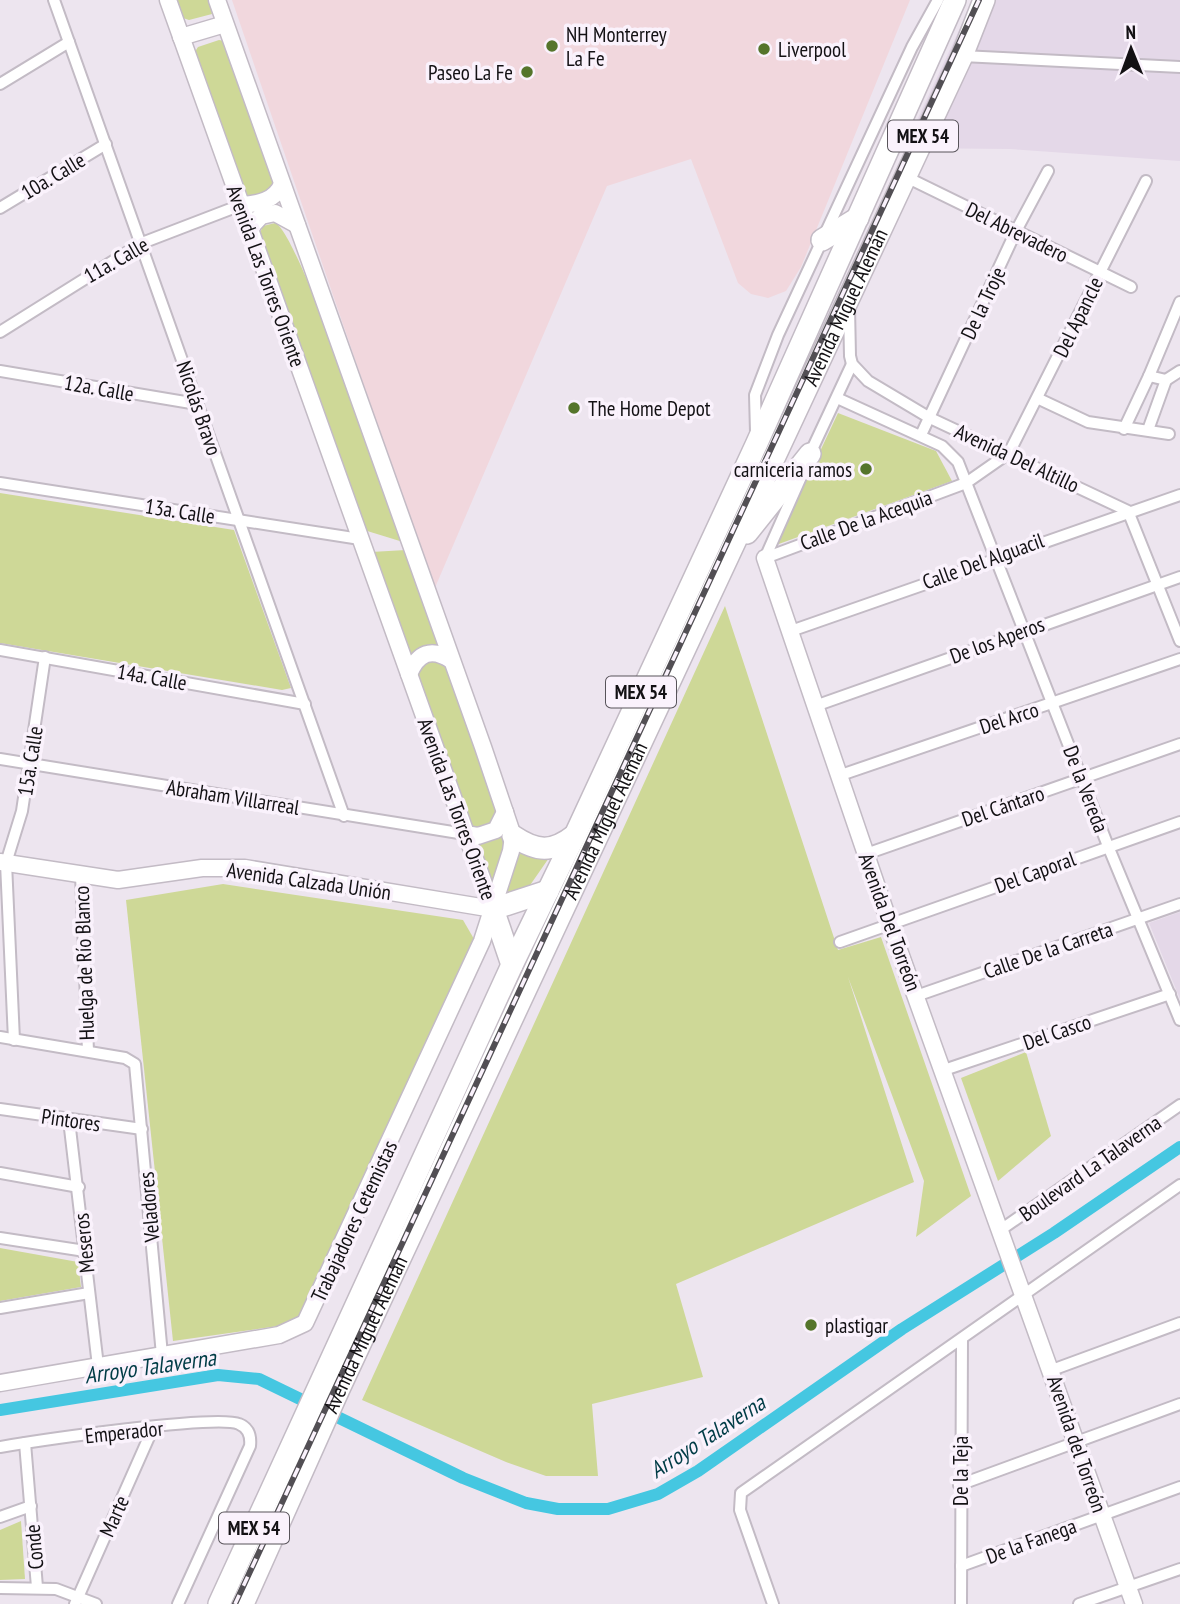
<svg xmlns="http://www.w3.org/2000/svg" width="1180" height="1604" font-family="'PT Sans Narrow',sans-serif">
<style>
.commercial{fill:#f1d7dd}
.built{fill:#e4d8e8}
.green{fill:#ced897}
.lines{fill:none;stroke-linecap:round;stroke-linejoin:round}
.canal{stroke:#45c7e1;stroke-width:12}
.street-casing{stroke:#c3bbc5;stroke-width:14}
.secondary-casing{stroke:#c3bbc5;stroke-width:19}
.highway-casing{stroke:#c3bbc5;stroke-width:24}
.street{stroke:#fff;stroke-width:10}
.secondary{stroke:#fff;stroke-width:16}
.highway{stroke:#fff;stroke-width:21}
.rail-casing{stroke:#524f54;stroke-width:6}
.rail{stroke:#faf2fc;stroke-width:3.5;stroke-dasharray:10;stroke-linecap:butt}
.poi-dot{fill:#55752b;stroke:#faf2fc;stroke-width:2.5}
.labels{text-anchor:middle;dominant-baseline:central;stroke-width:7;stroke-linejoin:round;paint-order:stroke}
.shield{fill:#faf2fc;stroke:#58545a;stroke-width:2}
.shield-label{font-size:19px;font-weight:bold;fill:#131114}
.poi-label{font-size:21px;fill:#131114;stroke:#faf2fc;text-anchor:start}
.street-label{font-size:21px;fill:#131114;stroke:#faf2fc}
.water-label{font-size:23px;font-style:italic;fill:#003c46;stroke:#faf2fc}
</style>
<rect width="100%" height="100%" fill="#ede5ef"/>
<!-- commercial -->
<path class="commercial" d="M 232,0 L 910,0 L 801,267 L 786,291 L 768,298 L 751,294 L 738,283 L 691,159 L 607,186 L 434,590 Z"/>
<!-- built -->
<g class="built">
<path d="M 973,0 L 1180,0 L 1180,161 L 1010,149 L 904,148 Z"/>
<path d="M 1180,912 L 1180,999 L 1149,923 Z"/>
</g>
<!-- green -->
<g class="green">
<path d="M 175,0 L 210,0 L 212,14 L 189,20 L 183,18 Z"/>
<path d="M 219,40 L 224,41 L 275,183 L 275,192 L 251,200 L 243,193 L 194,53 L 198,47 Z"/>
<path d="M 275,223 C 298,229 389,503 403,542 L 364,530 L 259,235 L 263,226 Z"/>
<path d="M 838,413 L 936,451 L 952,481 L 776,545 Z"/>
<path d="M 0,493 L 234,530 L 291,688 L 282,690 L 0,643 Z"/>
<path d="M 406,550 L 439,644 L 408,654 L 371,552 Z"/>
<path d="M 725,606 L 838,950 L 881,937 L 971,1196 L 916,1237 L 924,1181 L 848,977 L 914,1182 L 676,1284 L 703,1377 L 592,1404 L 598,1476 L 546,1476 L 506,1462 L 362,1400 Z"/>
<path d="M 427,658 L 446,662 L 501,816 L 490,829 L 469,827 L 415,669 Z"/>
<path d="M 506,829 L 509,839 L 492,885 L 475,842 L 495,839 Z"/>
<path d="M 516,847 L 525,855 L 551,855 L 526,891 L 498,902 Z"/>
<path d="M 223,884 L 463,920 L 474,939 L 299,1323 L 173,1341 L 126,900 Z"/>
<path d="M 1026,1052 L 1051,1136 L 998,1181 L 961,1078 Z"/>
<path d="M 0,1248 L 78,1262 L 81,1287 L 0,1301 Z"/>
<path d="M 21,1521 L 25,1579 L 0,1580 L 0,1530 Z"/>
</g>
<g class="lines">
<!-- canal -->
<path class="canal" d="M 0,1410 L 218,1375 L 259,1379 L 463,1478 L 526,1503 L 558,1509 L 608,1509 L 658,1494 L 698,1471 L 902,1329 L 1054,1233 L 1180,1147"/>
<defs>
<g id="street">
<path d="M 54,0 L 344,816"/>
<path d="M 962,56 L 1180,67"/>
<path d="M 0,84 L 69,42"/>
<path d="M 904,176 L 1131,287"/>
<path d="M 0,208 L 106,144"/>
<path d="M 849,307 L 850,356 L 852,364 L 868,381 L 930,418 L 1128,511 L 1180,641"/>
<path d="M 0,332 L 142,243 L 241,205"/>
<path d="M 0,371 L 197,404"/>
<path d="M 1166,380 L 1149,376 L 1180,302"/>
<path d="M 1166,380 L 1180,371"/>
<path d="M 837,398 L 942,446 L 958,462 L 1108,846 L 1180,1020"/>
<path d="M 1039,399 L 1088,422 L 1169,434"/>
<path d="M 1124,429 L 1149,376"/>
<path d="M 1148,430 L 1166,380"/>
<path d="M 756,432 L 755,395 L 778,335 L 912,47 L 938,0"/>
<path d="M 921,435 L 1016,231 L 1048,171"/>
<path d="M 809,456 L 852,364"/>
<path d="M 0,483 L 360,539"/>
<path d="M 765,558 L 966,483 L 1009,453 L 1146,181"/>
<path d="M 765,558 L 801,477"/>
<path d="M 788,632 L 1180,495"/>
<path d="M 0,650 L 305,704"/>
<path d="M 815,706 L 1180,577"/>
<path d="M 0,759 L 465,834"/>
<path d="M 838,776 L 1180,659"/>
<path d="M 866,854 L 1180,744"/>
<path d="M 81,875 L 88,1051"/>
<path d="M 840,942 L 1180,822"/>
<path d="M 916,996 L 1180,904"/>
<path d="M 0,1037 L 125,1058 L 135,1064 L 162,1355"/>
<path d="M 14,1040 L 6,863 L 22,811 L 45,657"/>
<path d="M 944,1070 L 1170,994"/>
<path d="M 0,1109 L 142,1129"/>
<path d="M 69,1120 L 98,1366"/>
<path d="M 0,1173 L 79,1187"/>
<path d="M 999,1231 L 1180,1105"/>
<path d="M 0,1238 L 85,1251"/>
<path d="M 0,1308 L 89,1293"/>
<path d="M 1052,1370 L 1180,1323"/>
<path d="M 25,1443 L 37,1587"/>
<path d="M 0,1447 C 35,1441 217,1414 239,1424 C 249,1428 251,1437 250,1446 L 178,1604"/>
<path d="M 959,1485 L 1180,1404"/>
<path d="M 0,1517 L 31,1506"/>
<path d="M 961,1566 L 1180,1487"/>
<path d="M 0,1588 L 56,1589 L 96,1604"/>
<path d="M 75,1604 L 153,1428"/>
<path d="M 773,1604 L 740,1510 L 741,1493 L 1180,1185"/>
<path d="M 961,1604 L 962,1339"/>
<path d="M 1079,1604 L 1180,1569"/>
</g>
<g id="secondary">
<path d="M 168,0 L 493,909"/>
<path d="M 181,37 L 225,24"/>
<path d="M 241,205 C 258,204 275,201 282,184"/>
<path d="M 249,229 L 261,216 L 275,213 L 297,225"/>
<path d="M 765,558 L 890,925 L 1134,1604"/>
<path d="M 409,674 C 418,653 431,647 451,660"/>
<path d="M 465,834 L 478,836 L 496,830 L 505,812"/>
<path d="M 0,862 L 118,880 L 202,868 L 245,868 L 493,909"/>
<path d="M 0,1383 L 279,1335 L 305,1323 L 482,941 L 511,851 L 513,836 L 483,747 L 217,0"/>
</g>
<g id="highway">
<path d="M 822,240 L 858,218"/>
<path d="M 747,533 L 810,454"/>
<path d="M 513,836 C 537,852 552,853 575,835"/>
<path d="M 512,965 L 493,909 L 548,891"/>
<path d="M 219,1604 L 512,965 L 576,833 L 756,445 L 955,0"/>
<path id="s1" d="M 243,1604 L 339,1389 L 962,56 L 984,0"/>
</g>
</defs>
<!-- street casing -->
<use href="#street" class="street-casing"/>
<!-- secondary casing -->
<use href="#secondary" class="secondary-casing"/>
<!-- highway casing -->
<use href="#highway" class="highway-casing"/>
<!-- street -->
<use href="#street" class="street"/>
<!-- secondary -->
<use href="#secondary" class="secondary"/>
<!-- highway -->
<use href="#highway" class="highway"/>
<defs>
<path id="rail" d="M 235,1604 L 979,0"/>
</defs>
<!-- rail casing -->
<use href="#rail" class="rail-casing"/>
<!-- rail -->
<use href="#rail" class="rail"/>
</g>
<!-- markers -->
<g class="poi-dot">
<circle cx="552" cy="46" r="7"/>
<circle cx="764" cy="49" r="7"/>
<circle cx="527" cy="72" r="7"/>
<circle cx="574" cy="408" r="7"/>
<circle cx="866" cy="469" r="7"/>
<circle cx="811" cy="1325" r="7"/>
</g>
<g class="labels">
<!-- shield labels -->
<g class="shield">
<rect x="888" y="120.5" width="70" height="31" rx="5"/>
<rect x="606" y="676.5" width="70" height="31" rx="5"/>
<rect x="219" y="1512.5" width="70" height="31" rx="5"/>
</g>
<g class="shield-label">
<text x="923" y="136">MEX 54</text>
<text x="641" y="692">MEX 54</text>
<text x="254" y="1528">MEX 54</text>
</g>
<!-- poi labels -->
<g class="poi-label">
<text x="566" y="34">NH Monterrey<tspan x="566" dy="24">La Fe</tspan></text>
<text x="778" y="49">Liverpool</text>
<text x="513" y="72" text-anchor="end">Paseo La Fe</text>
<text x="588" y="408">The Home Depot</text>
<text x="852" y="469" text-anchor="end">carniceria ramos</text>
<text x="825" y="1325">plastigar</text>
</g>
<!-- street labels -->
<g class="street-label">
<text transform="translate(53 176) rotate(-31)">10a. Calle</text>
<text transform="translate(1017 232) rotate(26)">Del Abrevadero</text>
<text transform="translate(116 260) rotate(-30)">11a. Calle</text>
<text transform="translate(266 276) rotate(70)">Avenida Las Torres Oriente</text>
<text transform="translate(983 303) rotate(-65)">De la Troje</text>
<text stroke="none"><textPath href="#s1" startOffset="1430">Avenida Miguel Alemán</textPath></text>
<text transform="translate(1078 317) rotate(-64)">Del Apancle</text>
<text transform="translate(99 388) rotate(10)">12a. Calle</text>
<text transform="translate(199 408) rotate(71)">Nicolás Bravo</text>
<text transform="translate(1017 458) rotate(25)">Avenida Del Altillo</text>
<text transform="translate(180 511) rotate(9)">13a. Calle</text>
<text transform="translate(866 520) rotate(-20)">Calle De la Acequia</text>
<text transform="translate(983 561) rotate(-20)">Calle Del Alguacil</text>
<text transform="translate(997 640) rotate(-20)">De los Aperos</text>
<text transform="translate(152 677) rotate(10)">14a. Calle</text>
<text transform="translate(1009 718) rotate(-18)">Del Arco</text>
<text transform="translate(30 761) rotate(-81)">15a. Calle</text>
<text transform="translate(1086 789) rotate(69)">De la Vereda</text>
<text transform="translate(233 797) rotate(9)">Abraham Villarreal</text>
<text transform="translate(1003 806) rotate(-19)">Del Cántaro</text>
<text transform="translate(457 809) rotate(70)">Avenida Las Torres Oriente</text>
<text stroke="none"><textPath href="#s1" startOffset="863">Avenida Miguel Alemán</textPath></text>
<text transform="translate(1035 872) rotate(-20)">Del Caporal</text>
<text transform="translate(309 881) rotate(8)">Avenida Calzada Unión</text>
<text transform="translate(890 922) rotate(70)">Avenida Del Torreón</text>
<text transform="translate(1048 950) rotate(-19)">Calle De la Carreta</text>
<text transform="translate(84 963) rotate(-92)">Huelga de Río Blanco</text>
<text transform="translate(1057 1032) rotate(-19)">Del Casco</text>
<text transform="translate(71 1120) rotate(8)">Pintores</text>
<text transform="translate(1090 1168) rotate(-35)">Boulevard La Talaverna</text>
<text transform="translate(149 1207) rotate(-95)">Veladores</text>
<text transform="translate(354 1221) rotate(-65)">Trabajadores Cetemistas</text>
<text transform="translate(84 1243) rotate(-96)">Meseros</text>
<text stroke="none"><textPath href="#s1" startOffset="296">Avenida Miguel Alemán</textPath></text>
<text transform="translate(124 1432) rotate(-6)">Emperador</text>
<text transform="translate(1077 1444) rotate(71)">Avenida del Torreón</text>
<text transform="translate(960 1471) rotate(-90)">De la Teja</text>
<text transform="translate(114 1516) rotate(-66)">Marte</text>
<text transform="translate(1031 1541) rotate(-20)">De la Fanega</text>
<text transform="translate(34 1547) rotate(-95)">Conde</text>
</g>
<!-- water labels -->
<g class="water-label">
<text transform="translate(150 1366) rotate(-8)">Arroyo Talaverna</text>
<text transform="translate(707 1436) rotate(-33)">Arroyo Talaverna</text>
</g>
</g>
<!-- north arrow -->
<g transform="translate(1131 49) rotate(359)" stroke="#faf2fc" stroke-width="5" paint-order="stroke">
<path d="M0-5L12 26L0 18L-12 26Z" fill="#131114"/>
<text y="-10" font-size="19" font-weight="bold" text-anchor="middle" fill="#131114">N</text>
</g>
</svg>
